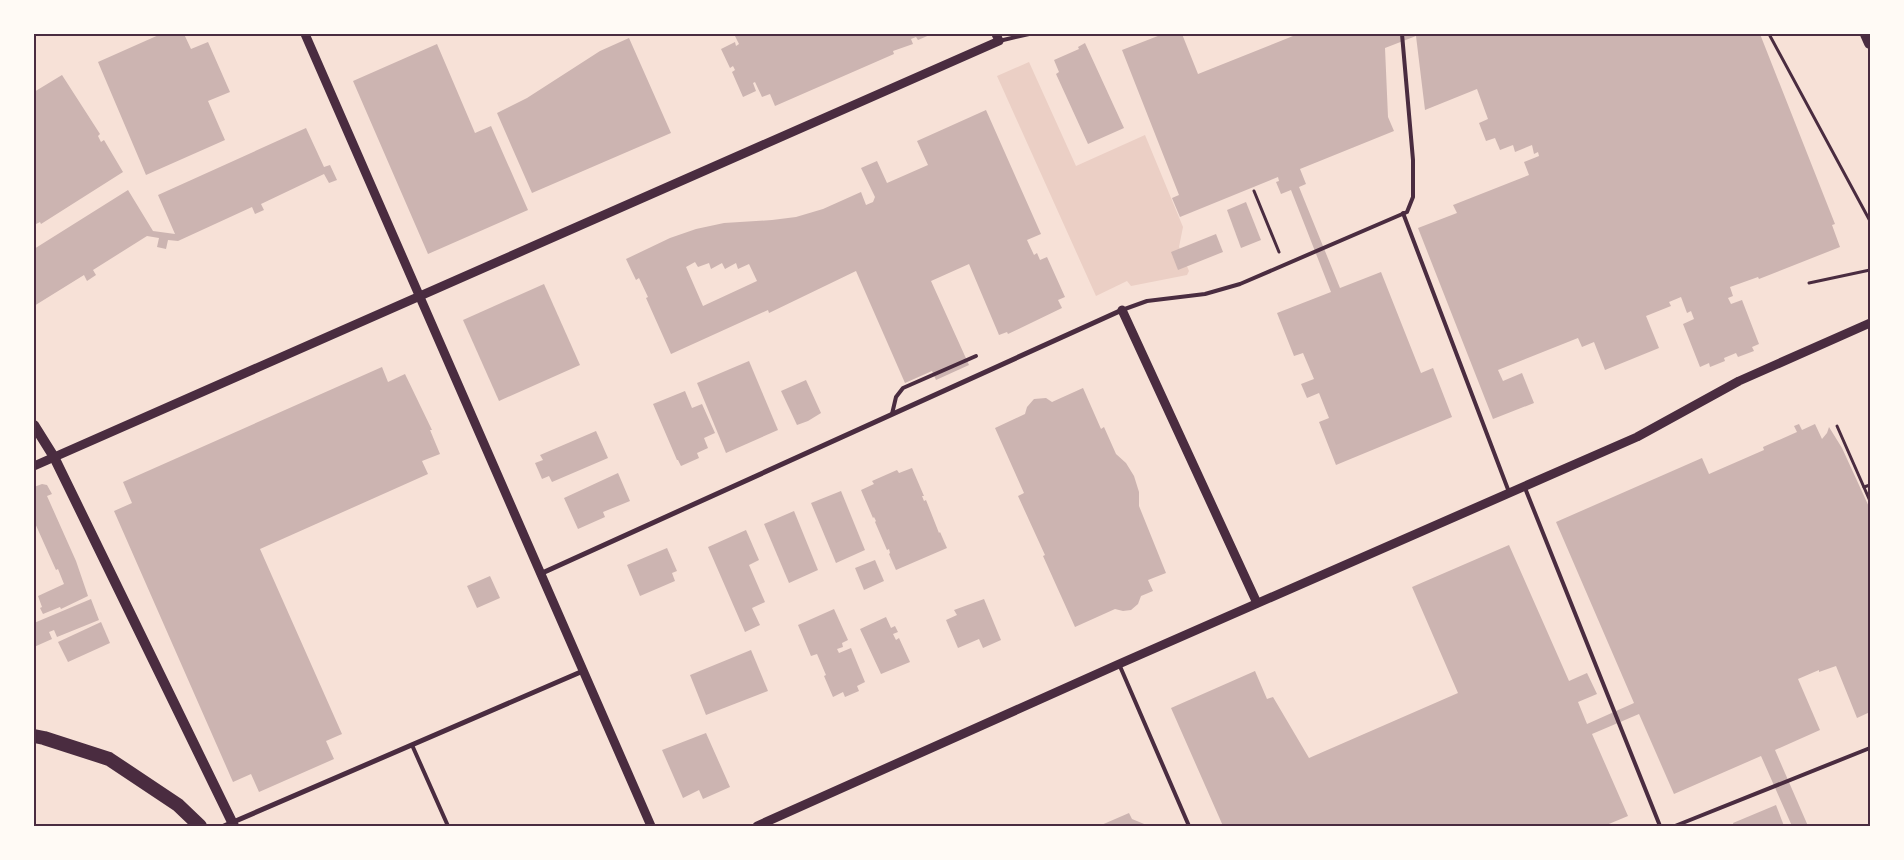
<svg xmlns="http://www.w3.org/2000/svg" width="1904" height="860" font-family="'Space Grotesk',sans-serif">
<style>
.green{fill:#ebcfc5}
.building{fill:#ccb4b1;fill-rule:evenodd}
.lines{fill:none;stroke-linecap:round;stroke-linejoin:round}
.path{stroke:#4a2c40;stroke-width:3}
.service{stroke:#4a2c40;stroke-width:4}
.minor{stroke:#4a2c40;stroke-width:5}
.tertiary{stroke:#4a2c40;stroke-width:9}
.secondary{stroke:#4a2c40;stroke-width:10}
.primary{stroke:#4a2c40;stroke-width:12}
.trunk{stroke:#4a2c40;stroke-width:14}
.neatline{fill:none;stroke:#4a2c40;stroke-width:2}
</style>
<rect width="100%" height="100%" fill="#f7e1d7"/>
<!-- green -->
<path class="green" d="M 1029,62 L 1076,166 L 1145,135 L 1183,227 L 1179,247 L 1189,271 L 1187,275 L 1131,286 L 1127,281 L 1096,296 L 997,76 Z"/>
<!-- building -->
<g class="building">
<path d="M 161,34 L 184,34 L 191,49 L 208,42 L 230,92 L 208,101 L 225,140 L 146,175 L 98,62 Z"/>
<path d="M 741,34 L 932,34 L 918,40 L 916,37 L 911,39 L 913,44 L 893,51 L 894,54 L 775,106 L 770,94 L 762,97 L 755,82 L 753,83 L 756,91 L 743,97 L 732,72 L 735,70 L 733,66 L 730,68 L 721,49 L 735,42 L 736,46 L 739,44 L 735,36 Z"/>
<path d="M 1163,34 L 1182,34 L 1198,74 L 1298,34 L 1760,34 L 1835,224 L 1832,225 L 1840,247 L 1759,279 L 1758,277 L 1730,287 L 1733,296 L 1728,298 L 1731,304 L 1742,300 L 1759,344 L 1752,347 L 1754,351 L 1738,357 L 1736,353 L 1724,358 L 1725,361 L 1710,367 L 1709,363 L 1700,367 L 1683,324 L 1694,319 L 1691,311 L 1687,313 L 1681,297 L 1669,302 L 1671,306 L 1646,316 L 1659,348 L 1605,370 L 1594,342 L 1582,347 L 1578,338 L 1498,370 L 1503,381 L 1522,373 L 1534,403 L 1493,419 L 1418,228 L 1457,213 L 1453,205 L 1529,175 L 1524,162 L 1539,156 L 1538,152 L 1534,154 L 1532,145 L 1515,152 L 1513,145 L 1500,150 L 1495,138 L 1486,141 L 1479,123 L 1488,119 L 1477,89 L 1425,110 L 1416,36 L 1385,48 L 1388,117 L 1394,131 L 1300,169 L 1306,184 L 1299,187 L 1340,288 L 1381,272 L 1421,373 L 1433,368 L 1452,417 L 1336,465 L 1319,422 L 1329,418 L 1319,393 L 1307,398 L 1301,384 L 1314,379 L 1303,353 L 1294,356 L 1277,313 L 1331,292 L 1291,190 L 1281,194 L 1276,182 L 1279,181 L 1278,177 L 1180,217 L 1172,198 L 1179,195 L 1122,50 Z"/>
<path d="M 629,38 L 671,133 L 532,193 L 497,113 L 527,98 L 600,51 Z"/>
<path d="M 1085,43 L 1124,128 L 1088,144 L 1056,74 L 1059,72 L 1054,60 L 1079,49 L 1078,47 Z"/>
<path d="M 437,44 L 475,133 L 491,126 L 528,210 L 428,254 L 353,81 Z"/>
<path d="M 62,75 L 100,134 L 98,136 L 101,142 L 104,140 L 123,172 L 41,224 L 40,222 L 34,225 L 34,92 Z"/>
<path d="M 986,110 L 1041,234 L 1027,240 L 1034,255 L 1037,253 L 1040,260 L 1047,257 L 1065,297 L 1058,300 L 1062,308 L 1008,334 L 1007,332 L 999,335 L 969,264 L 931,281 L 969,365 L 936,380 L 932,371 L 905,383 L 856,271 L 769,313 L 768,310 L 671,354 L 646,298 L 648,297 L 639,278 L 636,280 L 626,259 L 670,238 L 696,229 L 724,223 L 772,220 L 796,217 L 823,209 L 861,192 L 866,205 L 873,202 L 875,197 L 861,168 L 877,161 L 887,183 L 928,165 L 917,141 ZM 695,262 L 698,267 L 709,263 L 711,269 L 722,263 L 725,269 L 736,263 L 738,269 L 749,264 L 757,281 L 703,306 L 686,267 Z"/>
<path d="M 306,128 L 324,167 L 330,165 L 337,180 L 329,183 L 324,174 L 261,204 L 264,210 L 255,214 L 252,207 L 178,241 L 168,240 L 166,249 L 157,247 L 159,238 L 147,236 L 93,270 L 96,275 L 87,281 L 84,275 L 34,306 L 34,249 L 128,190 L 153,231 L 175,234 L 158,195 Z"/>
<path d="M 1246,202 L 1261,240 L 1241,248 L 1227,210 Z"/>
<path d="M 1216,234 L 1223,252 L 1178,270 L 1171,252 Z"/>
<path d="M 544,284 L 580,365 L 499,401 L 463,320 Z"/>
<path d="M 749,361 L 778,430 L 726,453 L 697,383 Z"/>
<path d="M 382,367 L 388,382 L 405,374 L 432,430 L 430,430 L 440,454 L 422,461 L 428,474 L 260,549 L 342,734 L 326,741 L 334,759 L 259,792 L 251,774 L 233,782 L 114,511 L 132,503 L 123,482 Z"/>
<path d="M 806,380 L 821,413 L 808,421 L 797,425 L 781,391 Z"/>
<path d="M 1083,388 L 1101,429 L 1104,427 L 1116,454 L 1126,463 L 1134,476 L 1139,492 L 1139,506 L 1166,573 L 1148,580 L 1153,591 L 1141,596 L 1138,604 L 1131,610 L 1123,611 L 1115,609 L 1075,627 L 1043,556 L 1045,555 L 1018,496 L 1024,493 L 995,428 L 1025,414 L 1027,407 L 1034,399 L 1046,398 L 1052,402 Z"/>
<path d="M 685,391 L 692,408 L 702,404 L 715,433 L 704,438 L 708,448 L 697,453 L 699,458 L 681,466 L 678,460 L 677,460 L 653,404 Z"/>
<path d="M 1799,424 L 1802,430 L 1815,424 L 1822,439 L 1827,433 L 1829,427 L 1842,448 L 1870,509 L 1870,712 L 1857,718 L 1836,666 L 1819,672 L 1819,670 L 1798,679 L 1820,730 L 1775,750 L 1808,826 L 1792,826 L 1761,756 L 1674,794 L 1639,714 L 1592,734 L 1628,816 L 1604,826 L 1223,826 L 1171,708 L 1255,671 L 1267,699 L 1273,697 L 1309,758 L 1458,693 L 1412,587 L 1509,545 L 1569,681 L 1587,673 L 1597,694 L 1578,702 L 1587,724 L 1634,703 L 1556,522 L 1702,458 L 1709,474 L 1764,450 L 1763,447 L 1797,432 L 1794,426 Z"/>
<path d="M 596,431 L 608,458 L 552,482 L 549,476 L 542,479 L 535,463 L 543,460 L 540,455 Z"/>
<path d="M 912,468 L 924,496 L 922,496 L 924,501 L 926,500 L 939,533 L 940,532 L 947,548 L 896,570 L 889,554 L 890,553 L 889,549 L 887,550 L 875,522 L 876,521 L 874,517 L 873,518 L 861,490 L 874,484 L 872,481 L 897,470 L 899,473 Z"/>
<path d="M 618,473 L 630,501 L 603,512 L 605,517 L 578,529 L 564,498 Z"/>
<path d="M 42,484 L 47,485 L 52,494 L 47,496 L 76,561 L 88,596 L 61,609 L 60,607 L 43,614 L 40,608 L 42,607 L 38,596 L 64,584 L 58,569 L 56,570 L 34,521 L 34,487 Z"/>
<path d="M 841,491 L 865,550 L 836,563 L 811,503 Z"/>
<path d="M 794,511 L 818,570 L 789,583 L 764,524 Z"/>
<path d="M 746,530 L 759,560 L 749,565 L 765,602 L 752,608 L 760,625 L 745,632 L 708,547 Z"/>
<path d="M 667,548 L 677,571 L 672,573 L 675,581 L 640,596 L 627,565 Z"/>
<path d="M 875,560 L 884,581 L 864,590 L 855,568 Z"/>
<path d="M 490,576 L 500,598 L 477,608 L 467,586 Z"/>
<path d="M 91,599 L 99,620 L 57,637 L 54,630 L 49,632 L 52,639 L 34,647 L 34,623 Z"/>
<path d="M 984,599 L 1001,640 L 983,648 L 979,639 L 958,648 L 946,620 L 957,615 L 954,610 Z"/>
<path d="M 834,609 L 848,640 L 842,643 L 843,647 L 837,649 L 839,653 L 851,648 L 865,682 L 857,686 L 859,691 L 845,697 L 843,692 L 833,697 L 824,676 L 826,675 L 817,654 L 811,656 L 798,625 Z"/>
<path d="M 886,617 L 891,628 L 895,626 L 898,632 L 893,634 L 896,640 L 899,638 L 910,662 L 881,674 L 860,629 Z"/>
<path d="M 101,622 L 110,643 L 68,662 L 58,642 Z"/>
<path d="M 751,650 L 768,691 L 706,715 L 690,675 Z"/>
<path d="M 706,733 L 730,787 L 703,799 L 699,790 L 683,798 L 662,750 Z"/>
<path d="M 1776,805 L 1784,826 L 1734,826 L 1733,823 Z"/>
<path d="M 1129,813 L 1132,819 L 1149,826 L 1099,826 Z"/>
</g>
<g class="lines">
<!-- path -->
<g class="path">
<path d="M 1769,34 L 1870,221"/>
<path d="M 1254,191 L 1279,252"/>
<path d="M 1809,283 L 1870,270"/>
<path d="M 1837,426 L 1870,501"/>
<path d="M 1864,487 L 1870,485"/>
</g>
<!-- service -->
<g class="service">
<path d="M 999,41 L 1029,34"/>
<path d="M 1403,213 L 1509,492"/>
<path d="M 1122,310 L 1147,301 L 1205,294 L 1240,284 L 1407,212 L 1413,197 L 1413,160 L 1402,34"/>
<path d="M 892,414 L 896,397 L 903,388 L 976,356"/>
<path d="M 1525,488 L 1660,826"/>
<path d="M 1119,664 L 1189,826"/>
<path d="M 412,745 L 448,826"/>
<path d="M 1675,826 L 1870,748"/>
</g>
<!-- minor -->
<g class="minor">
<path d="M 540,574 L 1122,310"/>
<path d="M 224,826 L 583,671"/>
</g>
<!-- tertiary -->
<g class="tertiary">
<path d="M 305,34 L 651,826"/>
<path d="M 1122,310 L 1257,603"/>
<path d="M 34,466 L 999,41 L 996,34"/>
<path d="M 757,826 L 1119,664 L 1637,437 L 1739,381 L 1870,323"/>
</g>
<!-- secondary -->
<path class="secondary" d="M 34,425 L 54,457 L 234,826"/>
<!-- primary -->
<path class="primary" d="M 1866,34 L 1870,43"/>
<!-- trunk -->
<path class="trunk" d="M 34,736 L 44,738 L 109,759 L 178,805 L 200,826"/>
</g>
<!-- border -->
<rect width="1904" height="860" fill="none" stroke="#fffaf5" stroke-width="70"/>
<rect x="35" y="35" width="1834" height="790" class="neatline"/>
</svg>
